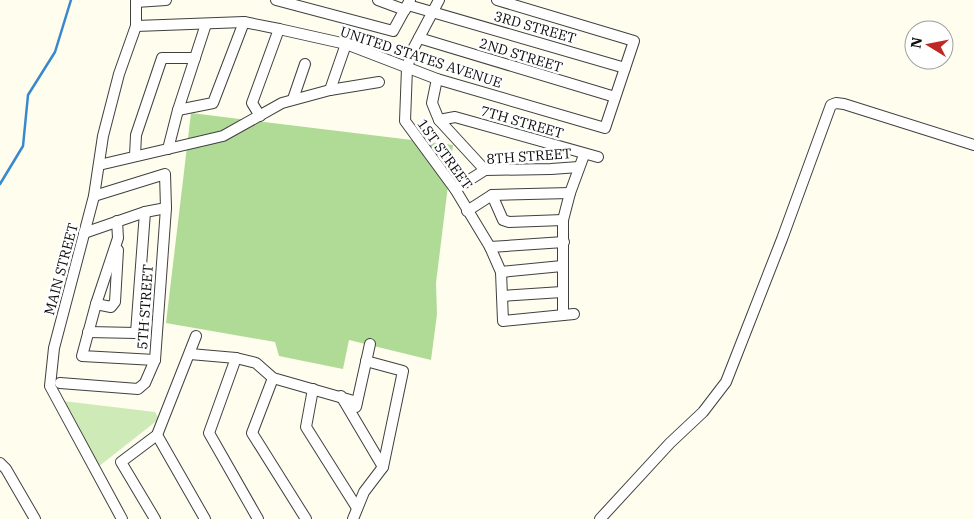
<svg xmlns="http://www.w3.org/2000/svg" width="974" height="519" font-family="'IBM Plex Serif',serif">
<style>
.green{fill:#ceeab7}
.forest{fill:#b0db96}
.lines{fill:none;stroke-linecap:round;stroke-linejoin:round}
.stream{stroke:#3888cf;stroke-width:2.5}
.minor-casing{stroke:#404040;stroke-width:12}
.minor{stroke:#fff;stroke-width:10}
.labels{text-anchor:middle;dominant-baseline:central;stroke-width:5;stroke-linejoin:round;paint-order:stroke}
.street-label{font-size:14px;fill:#0d0d0d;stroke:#fff}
</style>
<rect width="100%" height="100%" fill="#fffdee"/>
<!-- green -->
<path class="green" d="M 63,401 L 155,412 L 159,419 L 98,467 Z"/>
<!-- forest -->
<path class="forest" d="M 191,113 L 453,145 L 436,283 L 437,314 L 431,360 L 349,340 L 343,369 L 279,356 L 275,342 L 166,323 Z"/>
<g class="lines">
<!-- stream -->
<path class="stream" d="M 0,184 L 23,146 L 28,95 L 55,52 L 71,0"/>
<defs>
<g id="minor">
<path d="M 276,0 L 393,31 L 410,0"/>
<path d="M 378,0 L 405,10"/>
<path d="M 439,0 L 412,51 L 407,68 L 405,121 L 455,189 L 490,247 L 501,272 L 503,321 L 574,314"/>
<path d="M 136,2 L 166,0"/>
<path d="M 408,5 L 625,68"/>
<path d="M 136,26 L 244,22 L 279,29 L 346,44 L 437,79 L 605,128 L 634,41 L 497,0"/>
<path d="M 419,38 L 615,97"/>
<path d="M 437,79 L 432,103 L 439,120 L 485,170"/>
<path d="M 330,90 L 346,44"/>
<path d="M 293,99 L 305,64"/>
<path d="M 178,110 L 213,103 L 244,22"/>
<path d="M 260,116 L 252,103 L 279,29"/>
<path d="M 439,120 L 455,117 L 598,157"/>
<path d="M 168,149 L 178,110 L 206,24"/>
<path d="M 135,156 L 136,135 L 162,58 L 195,58"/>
<path d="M 99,165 L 223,136 L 282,103 L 330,90 L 379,82"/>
<path d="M 455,189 L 485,170 L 551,169 L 579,167"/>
<path d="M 492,195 L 503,220 L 509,222 L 563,220"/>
<path d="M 467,211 L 492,195 L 570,193"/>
<path d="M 117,221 L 118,238 L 96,304 L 82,356 L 155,360"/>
<path d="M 84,233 L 145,212 L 166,208"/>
<path d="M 490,247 L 564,242"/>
<path d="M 501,272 L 562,266"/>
<path d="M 502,296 L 562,292"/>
<path d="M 96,304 L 111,307 L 115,302 L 118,250"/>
<path d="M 563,315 L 563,220 L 570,193 L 584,155"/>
<path d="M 88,332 L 136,333 L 145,212"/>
<path d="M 190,354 L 236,358 L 256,363 L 273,378 L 357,402"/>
<path d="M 236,358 L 209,433 L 258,519"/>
<path d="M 273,378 L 252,433 L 306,519"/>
<path d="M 60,383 L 138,389 L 145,383 L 155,360 L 166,208 L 165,174 L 94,196"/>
<path d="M 313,389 L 306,427 L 357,508"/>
<path d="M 341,396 L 383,467"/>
<path d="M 356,407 L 370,344"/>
<path d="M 157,435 L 205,519"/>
<path d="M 0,463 L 6,469 L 35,519"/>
<path d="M 122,519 L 50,386 L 54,348 L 94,196 L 103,136 L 119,74 L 136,26 L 136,0"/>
<path d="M 155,519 L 121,462 L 157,435 L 196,336"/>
<path d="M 353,519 L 364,492 L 383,467 L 403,371 L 366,361"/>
<path d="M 600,519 L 670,443 L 703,412 L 726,382 L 782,239 L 831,105 L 836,103 L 844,104 L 974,145"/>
</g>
</defs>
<!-- minor casing -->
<use href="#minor" class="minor-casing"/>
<!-- minor -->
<use href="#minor" class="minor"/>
</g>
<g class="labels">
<!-- street labels -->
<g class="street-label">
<text transform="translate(535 27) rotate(16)">3RD STREET</text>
<text transform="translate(521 55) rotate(17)">2ND STREET</text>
<text transform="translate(421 57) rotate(18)">UNITED STATES AVENUE</text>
<text transform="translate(522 122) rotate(16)">7TH STREET</text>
<text transform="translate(445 154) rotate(54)">1ST STREET</text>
<text transform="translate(529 156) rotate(-4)">8TH STREET</text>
<text transform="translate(61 269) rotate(-75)">MAIN STREET</text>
<text transform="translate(145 307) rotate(-86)">5TH STREET</text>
</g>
</g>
<!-- north arrow -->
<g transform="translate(929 45) rotate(280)"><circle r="24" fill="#ffffff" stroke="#9e9e9e"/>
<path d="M0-4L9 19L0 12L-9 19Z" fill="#bf2724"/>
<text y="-8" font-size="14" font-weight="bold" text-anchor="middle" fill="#0d0d0d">N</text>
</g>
</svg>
